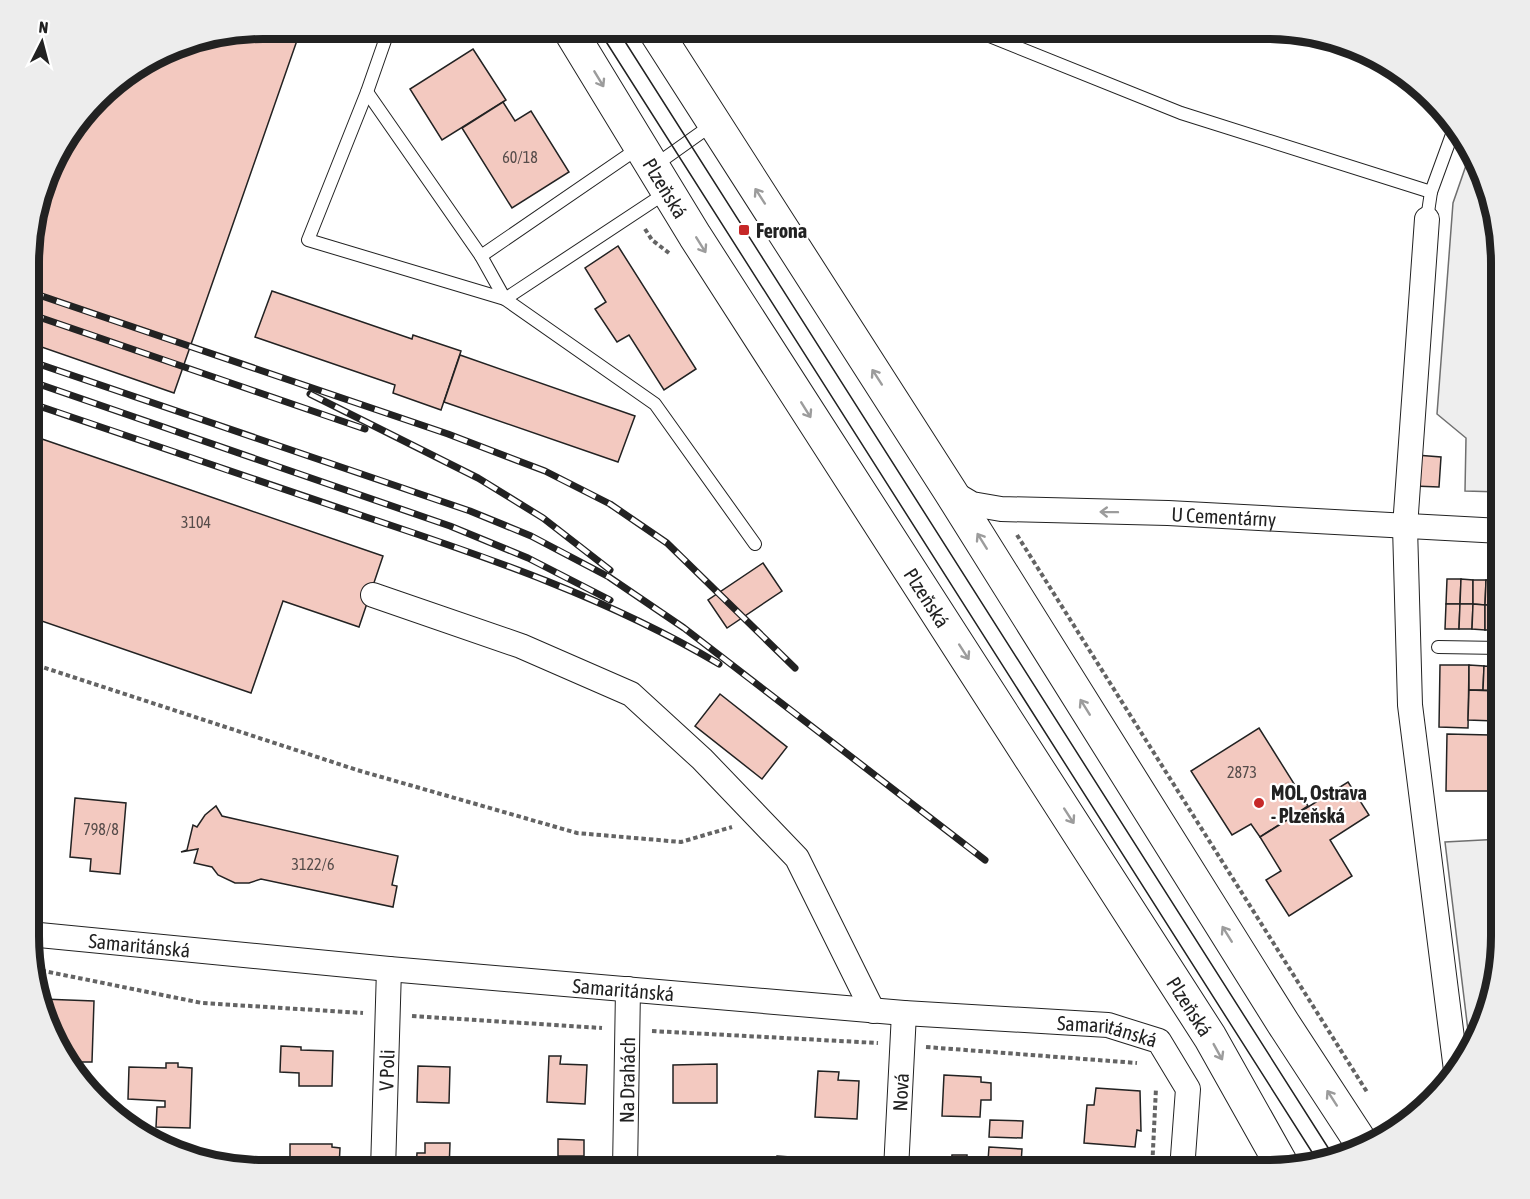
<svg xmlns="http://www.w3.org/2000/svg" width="1530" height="1199" font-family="'Asap Condensed',sans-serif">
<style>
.green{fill:#eee;stroke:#6f6f6f;stroke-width:1.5}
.building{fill:#f3c9c0;stroke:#222;stroke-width:1.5}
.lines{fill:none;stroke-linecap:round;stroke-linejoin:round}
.lane-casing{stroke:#222;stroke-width:14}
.street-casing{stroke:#222;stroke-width:26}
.secondary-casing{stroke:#222;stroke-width:35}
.path{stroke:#646464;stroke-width:4;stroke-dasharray:4.5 3;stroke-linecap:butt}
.lane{stroke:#fff;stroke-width:12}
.street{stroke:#fff;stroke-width:24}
.secondary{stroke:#fff;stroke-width:33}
.tram{stroke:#222;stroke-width:1.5}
.rail-casing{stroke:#222;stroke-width:7}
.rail{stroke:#fff;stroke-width:4.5;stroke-dasharray:14;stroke-linecap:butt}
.oneway{stroke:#9c9c9c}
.poi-dot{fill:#c62828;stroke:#fff;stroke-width:2}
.labels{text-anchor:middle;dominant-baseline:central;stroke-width:4.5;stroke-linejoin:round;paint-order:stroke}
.number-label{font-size:16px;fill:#564c4a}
.street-label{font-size:20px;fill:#222;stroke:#fff}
.poi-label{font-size:20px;font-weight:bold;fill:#222;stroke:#fff;text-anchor:start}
.rim{fill:none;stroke:#222;stroke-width:8}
</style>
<rect width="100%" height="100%" fill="#fff"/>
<!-- green -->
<g class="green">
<path d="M 1471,151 L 1477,160 L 1501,263 L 1501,492 L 1465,491 L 1466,438 L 1437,414 L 1453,203 Z"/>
<path d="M 1501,839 C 1501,908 1508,986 1470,1047 L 1445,842 Z"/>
</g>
<!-- building -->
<g class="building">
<path d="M 263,28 L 301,29 L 174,393 L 30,343 L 31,232 L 60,146 L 109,87 L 187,41 Z"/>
<path d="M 473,49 L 506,100 L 442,140 L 410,89 Z"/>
<path d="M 503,102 L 515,121 L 531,111 L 569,172 L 512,208 L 462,128 Z"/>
<path d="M 618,246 L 696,369 L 664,390 L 629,335 L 617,342 L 595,309 L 606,302 L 585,268 Z"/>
<path d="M 272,291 L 412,339 L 413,335 L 461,351 L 441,410 L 393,393 L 395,385 L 255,337 Z"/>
<path d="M 460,355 L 635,416 L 618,462 L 444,402 Z"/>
<path d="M 42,439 L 383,556 L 359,627 L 283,601 L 251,693 L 30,617 L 30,475 Z"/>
<path d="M 1416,455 L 1441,457 L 1439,487 L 1414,486 Z"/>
<path d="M 763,563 L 782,591 L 727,628 L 708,600 Z"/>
<path d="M 1447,579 L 1461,579 L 1460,604 L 1446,604 Z"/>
<path d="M 1461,579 L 1473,580 L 1473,604 L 1460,604 Z"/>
<path d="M 1473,580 L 1486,580 L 1485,605 L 1473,604 Z"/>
<path d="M 1486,580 L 1499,580 L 1498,605 L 1485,605 Z"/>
<path d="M 1499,580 L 1501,580 L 1501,605 L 1498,605 Z"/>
<path d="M 1446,604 L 1460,604 L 1459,629 L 1445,629 Z"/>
<path d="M 1460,604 L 1473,604 L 1472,629 L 1459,629 Z"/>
<path d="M 1473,604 L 1485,605 L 1485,630 L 1472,629 Z"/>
<path d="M 1485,605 L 1498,605 L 1497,630 L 1485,630 Z"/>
<path d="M 1498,605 L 1501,605 L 1501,630 L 1497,630 Z"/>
<path d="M 1440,665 L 1469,665 L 1468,728 L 1439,727 Z"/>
<path d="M 1469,665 L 1484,666 L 1483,690 L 1469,690 Z"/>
<path d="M 1484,666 L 1497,667 L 1496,691 L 1483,690 Z"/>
<path d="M 1497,667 L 1501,667 L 1501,691 L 1496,691 Z"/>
<path d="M 1469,690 L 1496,691 L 1495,721 L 1468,720 Z"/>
<path d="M 1496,691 L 1501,691 L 1501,717 L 1495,717 Z"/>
<path d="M 720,694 L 787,747 L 762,779 L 695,726 Z"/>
<path d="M 1259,728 L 1308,806 L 1260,837 L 1251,824 L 1232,835 L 1191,771 Z"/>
<path d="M 1447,734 L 1490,735 L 1489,791 L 1446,791 Z"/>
<path d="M 1348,782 L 1369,815 L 1330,840 L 1352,876 L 1289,916 L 1266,880 L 1281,871 L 1260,837 Z"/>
<path d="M 75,798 L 126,803 L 120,874 L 90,871 L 91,859 L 70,857 Z"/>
<path d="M 216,806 L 222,816 L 398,856 L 392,885 L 397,886 L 393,907 L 261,879 L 249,883 L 235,883 L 218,875 L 212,867 L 194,863 L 198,849 L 181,852 L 187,850 L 193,825 L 197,827 L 205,815 Z"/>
<path d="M 42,999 L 94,1001 L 92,1062 L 70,1062 L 65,1056 L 66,1037 L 52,1036 Z"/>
<path d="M 281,1046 L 301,1047 L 301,1050 L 333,1051 L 332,1086 L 299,1086 L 299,1073 L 280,1072 Z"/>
<path d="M 549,1056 L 561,1056 L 560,1064 L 587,1065 L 585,1104 L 547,1102 Z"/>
<path d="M 166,1063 L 178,1063 L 178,1067 L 192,1068 L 190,1128 L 156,1127 L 157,1107 L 165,1107 L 165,1101 L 128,1099 L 129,1067 L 166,1068 Z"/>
<path d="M 717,1064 L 717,1103 L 673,1103 L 673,1065 Z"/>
<path d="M 418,1066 L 450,1067 L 449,1103 L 417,1102 Z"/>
<path d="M 818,1071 L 839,1072 L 838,1080 L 859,1081 L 857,1119 L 815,1117 Z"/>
<path d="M 944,1075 L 981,1077 L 981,1082 L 991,1083 L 991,1100 L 981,1100 L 980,1117 L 942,1116 Z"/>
<path d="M 1096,1088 L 1140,1091 L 1141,1131 L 1137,1130 L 1135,1147 L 1084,1143 L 1087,1105 L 1094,1105 Z"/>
<path d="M 990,1120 L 1023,1121 L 1022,1138 L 989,1137 Z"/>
<path d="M 558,1139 L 584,1140 L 584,1156 L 558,1156 Z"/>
<path d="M 425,1143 L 450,1143 L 449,1170 L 416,1170 L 417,1153 L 425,1153 Z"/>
<path d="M 290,1144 L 332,1144 L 332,1147 L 340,1148 L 339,1167 L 332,1167 L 332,1170 L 290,1170 Z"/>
<path d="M 989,1147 L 1022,1149 L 1021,1163 L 988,1161 Z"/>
<path d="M 952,1155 L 967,1155 L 967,1163 L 988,1164 L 987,1170 L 939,1170 L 940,1162 L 951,1163 Z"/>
<path d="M 777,1156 L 804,1158 L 803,1170 L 776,1170 Z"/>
</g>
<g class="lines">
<defs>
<g id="lane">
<path d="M 389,29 L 367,92 L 308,240 L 505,299 L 655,404 L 755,544"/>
<path d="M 972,29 L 1181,113 L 1431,192 L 1427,219"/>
<path d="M 367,92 L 481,256 L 640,147"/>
<path d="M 654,166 L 713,124"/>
<path d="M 1431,192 L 1454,129"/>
<path d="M 481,256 L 505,299 L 667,192"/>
<path d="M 1438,647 L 1501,648"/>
</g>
<g id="street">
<path d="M 1427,219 L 1405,527 L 1410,705 L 1456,1070"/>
<path id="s1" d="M 950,491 L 972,504 L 1001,509 L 1168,513 L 1501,531"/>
<path d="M 373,595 L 521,646 L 631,694 L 702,759 L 797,858 L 873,1011"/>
<path id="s2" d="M 29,934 L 389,969 L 904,1013 L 1108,1025 L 1159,1041 L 1188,1089 L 1182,1170"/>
<path id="s3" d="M 383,1170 L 389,969"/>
<path id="s4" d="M 625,1170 L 628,989"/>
<path id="s5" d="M 896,1170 L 904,1013"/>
</g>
<g id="secondary">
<path id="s6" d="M 569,29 L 695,236 L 1210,1037 L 1283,1167"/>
<path d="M 654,29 L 950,491 L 1283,1023 L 1364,1147"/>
</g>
</defs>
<!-- lane casing -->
<use href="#lane" class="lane-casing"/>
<!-- street casing -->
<use href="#street" class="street-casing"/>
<!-- secondary casing -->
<use href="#secondary" class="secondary-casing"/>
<!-- path -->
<g class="path">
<path d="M 645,229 L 652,240 L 669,253"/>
<path d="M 1017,535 L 1367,1092"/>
<path d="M 30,663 L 357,770 L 577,833 L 681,842 L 732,827"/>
<path d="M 34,969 L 202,1003 L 363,1013"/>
<path d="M 412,1016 L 602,1028"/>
<path d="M 652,1031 L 878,1043"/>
<path d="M 926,1047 L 1137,1063"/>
<path d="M 1152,1170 L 1156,1088"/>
</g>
<!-- lane -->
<use href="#lane" class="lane"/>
<!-- street -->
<use href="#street" class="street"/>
<!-- secondary -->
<use href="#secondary" class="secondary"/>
<!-- tram -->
<g class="tram">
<path d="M 598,29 L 1317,1160"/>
<path d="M 617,29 L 1334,1157"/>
</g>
<defs>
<g id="rail">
<path d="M 30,292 L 448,434 L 545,471 L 610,504 L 667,543 L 795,668"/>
<path d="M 30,314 L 365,429"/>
<path d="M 30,361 L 470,511 L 531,536 L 609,577 L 684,628 L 985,860"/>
<path d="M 30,381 L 450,526 L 528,558 L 610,600"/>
<path d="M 310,394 L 478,478 L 543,518 L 610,570"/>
<path d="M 30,403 C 143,441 256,480 369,518 C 489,558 610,599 719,664"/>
</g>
</defs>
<!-- rail casing -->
<use href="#rail" class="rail-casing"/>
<!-- rail -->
<use href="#rail" class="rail"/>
</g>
<!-- one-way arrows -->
<defs><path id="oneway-shaft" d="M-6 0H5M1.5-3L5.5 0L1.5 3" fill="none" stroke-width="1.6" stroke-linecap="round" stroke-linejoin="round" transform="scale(1.5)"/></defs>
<g class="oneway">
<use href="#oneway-shaft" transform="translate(599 79) rotate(59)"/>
<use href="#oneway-shaft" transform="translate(760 196) rotate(-123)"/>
<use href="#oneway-shaft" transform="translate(701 245) rotate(58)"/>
<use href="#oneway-shaft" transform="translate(877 377) rotate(-123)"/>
<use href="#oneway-shaft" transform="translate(806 410) rotate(58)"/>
<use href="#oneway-shaft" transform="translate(1109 512) rotate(-179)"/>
<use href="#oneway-shaft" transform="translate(982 541) rotate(-122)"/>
<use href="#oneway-shaft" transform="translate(964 652) rotate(57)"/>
<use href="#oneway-shaft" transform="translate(1085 707) rotate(-122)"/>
<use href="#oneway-shaft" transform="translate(1069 816) rotate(57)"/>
<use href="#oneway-shaft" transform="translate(1227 934) rotate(-122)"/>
<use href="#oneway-shaft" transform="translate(1218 1052) rotate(61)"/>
<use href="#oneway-shaft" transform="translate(1332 1098) rotate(-123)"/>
</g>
<!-- markers -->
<g class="poi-dot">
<rect x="738" y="224" width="12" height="12" rx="3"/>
<circle cx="1259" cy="803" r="6"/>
</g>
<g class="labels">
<!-- number labels -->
<g class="number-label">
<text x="520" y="157">60/18</text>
<text x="196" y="522">3104</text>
<text x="1242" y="772">2873</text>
<text x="101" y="829">798/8</text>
<text x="313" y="864">3122/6</text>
</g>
<!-- street labels -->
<g class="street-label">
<text stroke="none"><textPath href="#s6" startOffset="186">Plzeňská</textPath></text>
<text stroke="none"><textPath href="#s1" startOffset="278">U Cementárny</textPath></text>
<text stroke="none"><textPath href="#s6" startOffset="672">Plzeňská</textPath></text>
<text stroke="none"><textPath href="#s2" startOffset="111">Samaritánská</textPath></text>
<text stroke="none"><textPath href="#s2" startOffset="597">Samaritánská</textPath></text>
<text stroke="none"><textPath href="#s6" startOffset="1158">Plzeňská</textPath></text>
<text stroke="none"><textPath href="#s2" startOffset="1083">Samaritánská</textPath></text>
<text stroke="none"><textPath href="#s3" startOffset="100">V Poli</textPath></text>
<text stroke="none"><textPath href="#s4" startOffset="90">Na Drahách</textPath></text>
<text stroke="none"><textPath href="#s5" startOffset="78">Nová</textPath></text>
</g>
<!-- poi labels -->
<g class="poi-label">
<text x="756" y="230">Ferona</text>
<text x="1271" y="792">MOL, Ostrava<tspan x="1271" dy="23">- Plzeňská</tspan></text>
</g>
</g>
<!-- crop -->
<path d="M0 0H1530V1199H0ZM263 39H1267A224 224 0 0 1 1491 263V936A224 224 0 0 1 1267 1160H263A224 224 0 0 1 39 936V263A224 224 0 0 1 263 39Z" fill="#ededed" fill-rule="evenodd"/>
<path class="rim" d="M263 39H1267A224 224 0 0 1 1491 263V936A224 224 0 0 1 1267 1160H263A224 224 0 0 1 39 936V263A224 224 0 0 1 263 39Z"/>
<!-- north arrow -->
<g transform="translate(42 42) rotate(6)" stroke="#ffffff" stroke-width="4.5" paint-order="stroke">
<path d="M0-4.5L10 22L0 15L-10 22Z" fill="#222222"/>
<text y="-9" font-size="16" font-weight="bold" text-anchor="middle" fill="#222222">N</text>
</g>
</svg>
